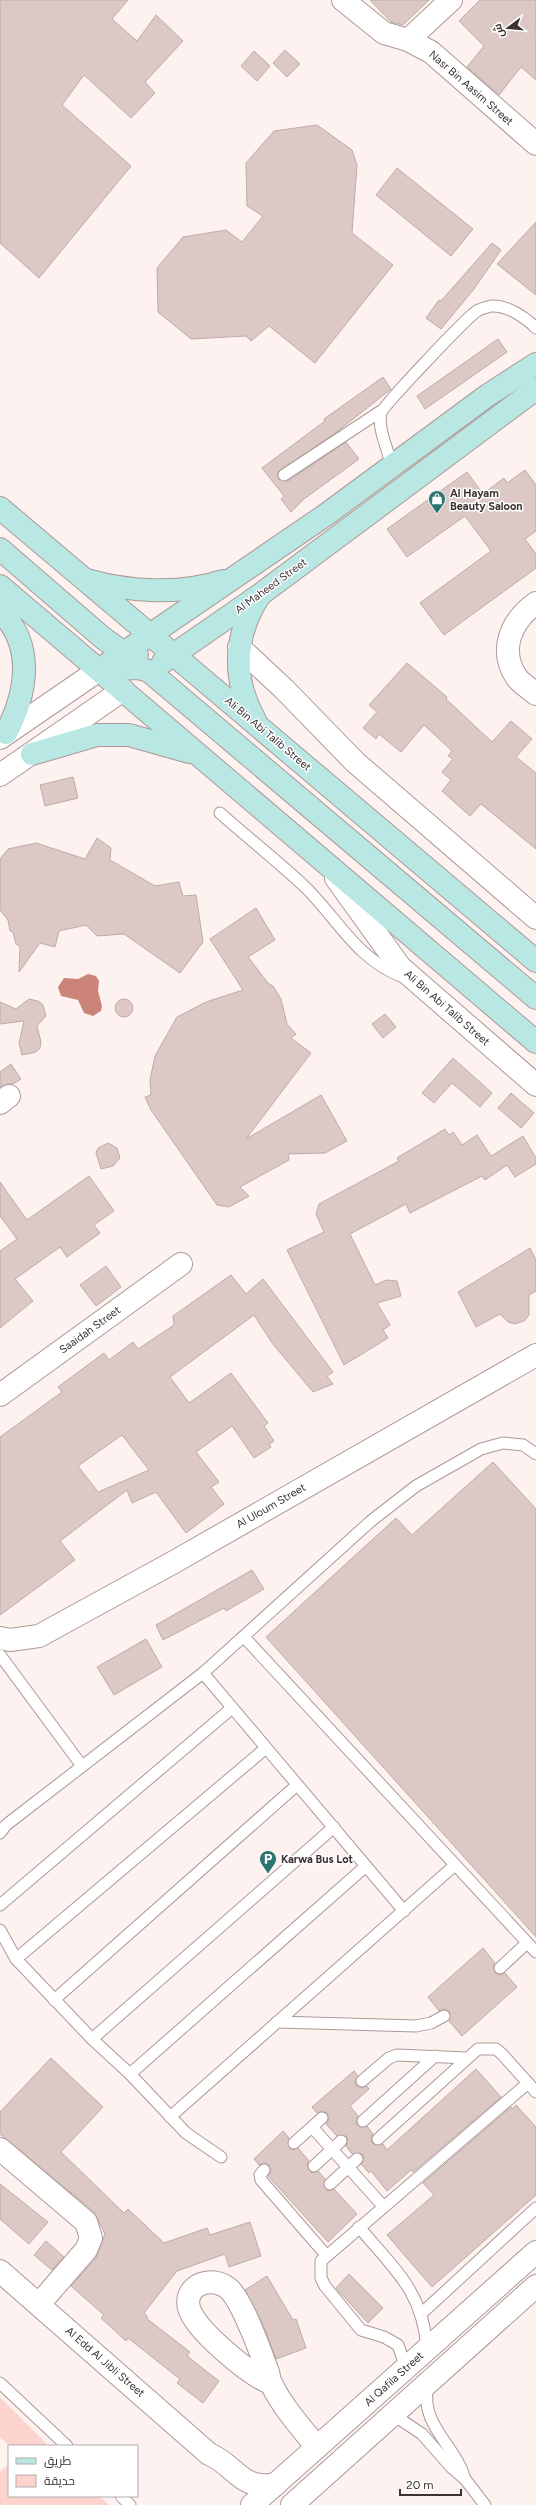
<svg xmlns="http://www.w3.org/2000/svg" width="536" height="2505" font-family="Figtree,Cairo,sans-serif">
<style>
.green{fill:#fcd3cd}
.water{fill:#cc847a}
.building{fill:#dcc8c5;stroke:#beaba8;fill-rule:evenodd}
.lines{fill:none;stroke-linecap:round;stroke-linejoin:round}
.lane-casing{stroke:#ac9996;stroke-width:13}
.street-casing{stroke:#ac9996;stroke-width:24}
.secondary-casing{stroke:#ac9996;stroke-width:24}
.lane{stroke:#fff;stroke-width:11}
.street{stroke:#fff;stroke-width:22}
.secondary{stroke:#b8e7e4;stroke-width:22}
.labels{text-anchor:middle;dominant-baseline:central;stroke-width:3;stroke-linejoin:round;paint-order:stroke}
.street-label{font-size:11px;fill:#3b3332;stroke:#fff}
.poi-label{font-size:11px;font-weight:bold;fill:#3b3332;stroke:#fff;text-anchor:start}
</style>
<rect width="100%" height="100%" fill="#fef2f0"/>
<!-- green -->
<g class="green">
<path d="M 0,2397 L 49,2446 L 10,2446 L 0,2437 Z"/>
<path d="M 9,2464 L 9,2496 L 100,2496 L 109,2505 L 0,2505 L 0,2472 Z"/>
</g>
<!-- water -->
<path class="water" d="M 88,974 L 96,976 L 99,981 L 98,991 L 102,1006 L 101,1011 L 93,1016 L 84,1013 L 78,1000 L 61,996 L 58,987 L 64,978 L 78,979 Z"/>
<!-- building -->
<g class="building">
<path d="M 0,0 L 128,0 L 112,19 L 137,41 L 156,15 L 183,41 L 145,82 L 155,93 L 131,118 L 84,75 L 62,105 L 131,166 L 39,278 L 0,243 Z"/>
<path d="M 370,0 L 429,0 L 403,25 L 391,22 Z"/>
<path d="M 480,0 L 536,0 L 536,80 L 521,67 L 499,95 L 467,67 L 484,46 L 459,21 Z"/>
<path d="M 285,50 L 300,64 L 287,77 L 273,63 Z"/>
<path d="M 254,51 L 270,66 L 257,81 L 241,66 Z"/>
<path d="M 317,125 L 352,150 L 357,165 L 352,233 L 393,265 L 315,363 L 269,326 L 251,341 L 246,336 L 191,339 L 158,312 L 157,268 L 183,237 L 226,230 L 242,242 L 263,216 L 247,206 L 246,163 L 274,131 Z"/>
<path d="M 397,168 L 473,229 L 451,256 L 376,195 Z"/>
<path d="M 536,222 L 536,295 L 497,264 Z"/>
<path d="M 492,243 L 501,250 L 474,289 L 441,329 L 426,318 L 439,300 L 441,301 Z"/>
<path d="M 498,339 L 507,352 L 425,409 L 417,396 Z"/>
<path d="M 383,377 L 391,389 L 338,431 L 278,472 L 278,479 L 288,481 L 346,442 L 359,459 L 304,499 L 291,512 L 281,499 L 284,496 L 262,468 L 325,421 L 324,419 Z"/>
<path d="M 525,470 L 536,485 L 536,531 L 525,539 L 536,554 L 536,568 L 444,635 L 420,603 L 491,551 L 465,516 L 407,557 L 387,529 L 467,472 L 483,494 L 504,478 L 507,483 Z"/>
<path d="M 407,663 L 447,697 L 446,699 L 492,742 L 511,721 L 532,739 L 516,757 L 536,773 L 536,849 L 481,804 L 470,816 L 442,791 L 451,780 L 442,772 L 453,759 L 448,756 L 452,751 L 424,725 L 401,752 L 379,734 L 376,739 L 363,728 L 377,712 L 369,705 Z"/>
<path d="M 73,777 L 78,798 L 45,806 L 40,785 Z"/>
<path d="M 97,838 L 111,848 L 110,860 L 155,886 L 179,882 L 183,896 L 196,895 L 203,942 L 180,973 L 124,934 L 97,936 L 86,925 L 59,931 L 55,947 L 40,943 L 19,972 L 20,946 L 16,944 L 13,932 L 10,931 L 8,920 L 0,910 L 0,859 L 8,849 L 36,843 L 85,859 Z"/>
<path d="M 256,908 L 275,940 L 248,957 L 268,983 L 273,986 L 281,999 L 287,1024 L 296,1034 L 291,1038 L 311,1053 L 246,1139 L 321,1095 L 347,1141 L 325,1153 L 288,1154 L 289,1160 L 240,1187 L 249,1196 L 229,1207 L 217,1205 L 151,1110 L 145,1097 L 151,1095 L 150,1080 L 155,1056 L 177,1017 L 206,1002 L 243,990 L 210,939 Z"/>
<path d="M 29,999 L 38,1001 L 43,1005 L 46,1016 L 37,1026 L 41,1042 L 40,1048 L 36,1052 L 22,1055 L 19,1043 L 24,1021 L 0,1024 L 0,1002 L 16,1009 Z"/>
<circle cx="124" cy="1008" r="9"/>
<path d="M 385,1014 L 396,1027 L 383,1038 L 372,1024 Z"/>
<path d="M 453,1058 L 492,1093 L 480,1107 L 452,1083 L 434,1103 L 422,1093 Z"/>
<path d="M 11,1064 L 21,1079 L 13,1084 L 7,1084 L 0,1087 L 0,1072 Z"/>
<path d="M 511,1093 L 534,1113 L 521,1128 L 498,1108 Z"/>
<path d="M 445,1129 L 449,1135 L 453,1132 L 462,1145 L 477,1135 L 491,1156 L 523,1136 L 536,1158 L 536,1164 L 515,1177 L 507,1165 L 485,1180 L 482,1176 L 410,1213 L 406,1204 L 350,1234 L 375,1285 L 386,1280 L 397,1281 L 401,1296 L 377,1303 L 390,1325 L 383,1330 L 388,1338 L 344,1365 L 287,1250 L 324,1232 L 316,1214 L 319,1204 L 399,1161 L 397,1158 Z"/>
<path d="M 108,1143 L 117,1148 L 120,1158 L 113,1166 L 101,1169 L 96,1153 L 98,1148 Z"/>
<path d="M 89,1176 L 114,1211 L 94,1225 L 100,1233 L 67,1257 L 60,1247 L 15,1279 L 33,1301 L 0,1328 L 0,1251 L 17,1239 L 0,1216 L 0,1182 L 27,1220 Z"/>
<path d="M 530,1248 L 536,1260 L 536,1291 L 529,1295 L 529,1315 L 524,1321 L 515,1324 L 508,1322 L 500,1314 L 476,1327 L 458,1292 Z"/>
<path d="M 106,1266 L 121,1287 L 96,1306 L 80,1285 Z"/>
<path d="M 231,1275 L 246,1294 L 263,1279 L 333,1372 L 327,1376 L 333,1384 L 313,1392 L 272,1343 L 254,1315 L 170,1377 L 189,1403 L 231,1373 L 268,1423 L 264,1426 L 274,1441 L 269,1444 L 271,1447 L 254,1458 L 232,1426 L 196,1452 L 219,1482 L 211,1487 L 224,1504 L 186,1533 L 156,1492 L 132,1503 L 127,1490 L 60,1541 L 75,1560 L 0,1615 L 0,1437 L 62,1392 L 58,1387 L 104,1353 L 109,1360 L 133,1342 L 138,1349 L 174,1325 L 173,1316 ZM 122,1435 L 149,1470 L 98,1492 L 78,1466 Z"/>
<path d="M 493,1462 L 536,1509 L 536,1937 L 266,1637 L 396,1518 L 412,1535 Z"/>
<path d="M 252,1570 L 264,1589 L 226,1611 L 224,1608 L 163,1640 L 156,1625 Z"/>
<path d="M 146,1639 L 162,1667 L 114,1695 L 97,1667 Z"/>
<path d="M 483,1948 L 495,1963 L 493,1966 L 495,1972 L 498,1975 L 505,1973 L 517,1987 L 462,2036 L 449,2021 L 450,2012 L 445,2009 L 439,2011 L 428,1997 Z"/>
<path d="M 51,2058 L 103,2107 L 61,2152 L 124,2213 L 128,2209 L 164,2243 L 207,2228 L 210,2235 L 250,2222 L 261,2256 L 229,2267 L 225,2254 L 177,2271 L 144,2313 L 148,2317 L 146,2318 L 190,2352 L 187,2356 L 219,2381 L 203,2403 L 177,2383 L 180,2379 L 128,2338 L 126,2341 L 101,2318 L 104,2315 L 71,2286 L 96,2258 L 105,2234 L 94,2212 L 0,2134 L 0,2112 Z"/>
<path d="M 476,2069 L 501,2097 L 413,2172 L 411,2170 L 387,2191 L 371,2171 L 369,2173 L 361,2164 L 364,2158 L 362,2154 L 352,2154 L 346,2146 L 348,2140 L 346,2136 L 337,2136 L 326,2124 L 329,2120 L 327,2113 L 321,2111 L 317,2113 L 312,2107 L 354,2071 L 358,2076 L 355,2082 L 357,2086 L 363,2088 L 367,2086 L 369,2089 L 350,2106 L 358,2116 L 356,2123 L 360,2127 L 367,2126 L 373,2134 L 371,2140 L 373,2144 L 383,2144 L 387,2150 Z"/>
<path d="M 516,2105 L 536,2127 L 536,2195 L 432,2287 L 387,2235 L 434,2195 L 423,2183 L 511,2107 L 512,2109 Z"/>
<path d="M 283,2131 L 289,2138 L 289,2147 L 292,2150 L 298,2148 L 309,2161 L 307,2164 L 309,2170 L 312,2173 L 318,2171 L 325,2179 L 325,2188 L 328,2191 L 334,2189 L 357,2214 L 328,2242 L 268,2176 L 271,2171 L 269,2165 L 265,2163 L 259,2165 L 254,2159 Z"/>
<path d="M 0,2184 L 48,2222 L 29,2244 L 0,2219 Z"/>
<path d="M 46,2241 L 64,2257 L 52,2270 L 34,2255 Z"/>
<path d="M 349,2274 L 383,2308 L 368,2323 L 336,2288 Z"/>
<path d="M 267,2276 L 293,2320 L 296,2319 L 306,2348 L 276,2359 L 264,2327 L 245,2290 Z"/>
</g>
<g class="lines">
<defs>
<g id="lane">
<path d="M 391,466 C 389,450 377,429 381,413 C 383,406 466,318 477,311 C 480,309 487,307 491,306 C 507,305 525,317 536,328"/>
<path d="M 284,475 L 381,411"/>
<path d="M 220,813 C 247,837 276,860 303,885 C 336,916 356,959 401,976"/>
<path d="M 244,1637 L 536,1952"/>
<path d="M 0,1655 L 82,1766"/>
<path d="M 203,1673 L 404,1911"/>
<path d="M 0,1833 L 6,1825 L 203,1673 L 371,1521 L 416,1486 L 481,1449 L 503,1443 L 523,1445 L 536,1454"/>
<path d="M 0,1905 L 232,1708"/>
<path d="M 0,1930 L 16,1959 L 92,2039 L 130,2074 L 186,2133 L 221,2157"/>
<path d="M 16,1959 L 266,1748"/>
<path d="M 500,1968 L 527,1943"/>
<path d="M 54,2000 L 297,1785"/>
<path d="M 277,2022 L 416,2026 L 431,2023 L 444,2016"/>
<path d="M 92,2039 L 334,1827"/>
<path d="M 130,2074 L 366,1866"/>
<path d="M 362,2081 L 389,2058 L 397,2055 L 467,2058"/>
<path d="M 170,2117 L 455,1865"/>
<path d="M 363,2121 L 435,2056"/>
<path d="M 312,2127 L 383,2206"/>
<path d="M 378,2139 L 478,2049 L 496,2049 L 502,2054 L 536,2092"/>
<path d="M 294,2143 L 322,2118"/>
<path d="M 314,2166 L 341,2141"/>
<path d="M 264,2170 L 260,2175 L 261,2180 L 326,2255"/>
<path d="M 330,2184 L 357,2159"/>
<path d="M 359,2227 C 394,2269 423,2291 427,2349"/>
<path d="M 422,2313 L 536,2208"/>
<path d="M 406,2368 L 398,2345 L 384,2337 L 361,2330 L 325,2286 L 321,2278 L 321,2261 L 528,2083"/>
<path d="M 0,2383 L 67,2446"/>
<path d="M 428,2385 C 419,2425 455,2444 465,2479"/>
<path d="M 389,2417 L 401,2420 L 422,2434 L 451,2467 L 465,2479 L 485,2505"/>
<path d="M 121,2496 L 130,2505"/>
</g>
<g id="street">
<path d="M 343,0 L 384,33 L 408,40 L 431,52 L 536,144"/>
<path d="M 408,40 L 451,0"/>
<path d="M 536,603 C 511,621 498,650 517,678 C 522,684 530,689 536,694"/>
<path d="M 239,647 L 284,689 L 355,762 L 536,918"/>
<path d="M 0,738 L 99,670"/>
<path d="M 0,775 L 123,690"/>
<path d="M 336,878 L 400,967 L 536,1085"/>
<path d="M 0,1103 L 9,1096"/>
<path d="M 0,1395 L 181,1264"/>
<path d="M 0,1638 L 10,1640 L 39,1636 L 174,1562 L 536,1355"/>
<path d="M 0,2149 L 86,2222 L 91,2238 L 86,2250 L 39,2304"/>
<path d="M 0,2271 L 209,2454 C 236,2465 240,2491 276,2484"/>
<path d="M 270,2383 C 249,2374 195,2330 189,2308 C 183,2284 214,2274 230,2290 C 244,2305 260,2351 268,2372 C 269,2375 269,2380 271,2383 C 281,2405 302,2429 317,2447"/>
<path d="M 252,2505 L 536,2252"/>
<path d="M 292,2505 L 536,2286"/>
</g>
<g id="secondary">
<path d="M 0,508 L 536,961"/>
<path d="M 0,549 L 103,638 L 124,653 L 137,655"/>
<path d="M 87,580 C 129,592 181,595 223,581"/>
<path d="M 0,586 L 536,1042"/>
<path d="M 0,611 C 36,646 26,695 6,733"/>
<path d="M 163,662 L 261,594 L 536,389"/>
<path d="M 100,669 L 327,514 L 488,395 L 536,364"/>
<path d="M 99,670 L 138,668 L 149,671 L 536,998"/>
<path d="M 255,720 C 232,679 234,636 259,596"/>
<path d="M 32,754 L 97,735 L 129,735 L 189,752"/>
</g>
</defs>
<!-- lane casing -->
<use href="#lane" class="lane-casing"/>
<!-- street casing -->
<use href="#street" class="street-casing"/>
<!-- secondary casing -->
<use href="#secondary" class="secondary-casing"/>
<!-- lane -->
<use href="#lane" class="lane"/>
<!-- street -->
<use href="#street" class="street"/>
<!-- secondary -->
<use href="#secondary" class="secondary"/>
</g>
<!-- icons -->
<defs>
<symbol id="shop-pin" viewBox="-11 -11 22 30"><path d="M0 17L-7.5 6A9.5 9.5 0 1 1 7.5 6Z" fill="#2c746f" stroke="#fff"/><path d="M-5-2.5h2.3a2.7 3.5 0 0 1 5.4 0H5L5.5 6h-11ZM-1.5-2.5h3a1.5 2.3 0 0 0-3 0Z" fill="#fff"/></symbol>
<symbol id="parking-pin" viewBox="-11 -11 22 30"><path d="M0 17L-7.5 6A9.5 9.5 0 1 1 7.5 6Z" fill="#2c746f" stroke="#fff"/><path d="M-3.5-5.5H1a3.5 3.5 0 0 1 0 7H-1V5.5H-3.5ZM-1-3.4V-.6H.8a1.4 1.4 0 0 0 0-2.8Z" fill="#fff"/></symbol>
</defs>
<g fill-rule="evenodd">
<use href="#shop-pin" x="427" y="489" width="20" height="27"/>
<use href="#parking-pin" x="258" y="1849" width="20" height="27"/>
</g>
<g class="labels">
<!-- street labels -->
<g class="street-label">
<text transform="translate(471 88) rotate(41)">Nasr Bin Aasim Street</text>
<text transform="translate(271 586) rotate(-36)">Al Maheed Street</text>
<text transform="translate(268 734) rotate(40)">Ali Bin Abi Talib Street</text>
<text transform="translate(447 1008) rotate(41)">Ali Bin Abi Talib Street</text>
<text transform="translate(90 1330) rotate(-36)">Saaidah Street</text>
<text transform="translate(271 1506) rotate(-30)">Al Uloum Street</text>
<text transform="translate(105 2362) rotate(41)">Al Edd Al Jibli Street</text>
<text transform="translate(394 2379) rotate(-42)">Al Qafila Street</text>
</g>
<!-- poi labels -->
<g class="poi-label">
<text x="450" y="493">Al Hayam<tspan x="450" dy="13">Beauty Saloon</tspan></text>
<text x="281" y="1859">Karwa Bus Lot</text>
</g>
</g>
<!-- legend -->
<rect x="8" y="2445" width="130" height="52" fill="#ffffff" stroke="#b1adad"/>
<rect x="16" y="2458" width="20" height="6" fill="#b8e7e4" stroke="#b1adad"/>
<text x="44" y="2465" font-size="12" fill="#3b3332">طريق</text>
<rect x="16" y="2475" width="20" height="12" fill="#fcd3cd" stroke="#b1adad"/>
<text x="44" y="2485" font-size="12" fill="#3b3332">حديقة</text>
<!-- north arrow -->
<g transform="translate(508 28) rotate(254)" stroke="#ffffff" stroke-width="3" paint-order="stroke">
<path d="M0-3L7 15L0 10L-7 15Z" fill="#3b3332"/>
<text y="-6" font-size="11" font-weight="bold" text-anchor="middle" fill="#3b3332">ش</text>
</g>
<!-- scale -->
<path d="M400 2489v6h61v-6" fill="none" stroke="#3b3332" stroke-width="2"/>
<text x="406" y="2489" font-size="12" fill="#3b3332" stroke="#ffffff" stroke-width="3" paint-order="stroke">20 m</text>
</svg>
